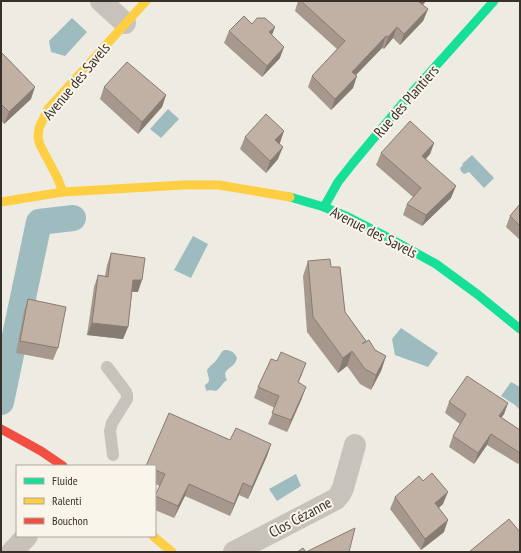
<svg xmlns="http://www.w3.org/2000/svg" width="521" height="553" font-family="'PT Sans Narrow',sans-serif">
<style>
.water{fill:#9ebcbf}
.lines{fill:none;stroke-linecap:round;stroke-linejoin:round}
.canal{stroke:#9ebcbf;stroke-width:26}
.lane{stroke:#c7c2bb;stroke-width:12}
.street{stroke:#c7c2bb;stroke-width:22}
.fast{stroke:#16e098;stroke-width:9}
.slow{stroke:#ffcf43;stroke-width:9}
.jam{stroke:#f24e42;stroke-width:9}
.wall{fill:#a6988d}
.shaded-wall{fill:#877c73}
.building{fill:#c1b1a4;stroke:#877c73}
.labels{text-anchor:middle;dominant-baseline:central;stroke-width:4;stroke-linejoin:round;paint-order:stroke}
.street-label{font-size:15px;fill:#383029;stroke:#faf5ea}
</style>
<rect width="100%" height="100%" fill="#eeebe3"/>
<!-- water -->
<g class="water">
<path d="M 72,18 L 87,32 L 65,56 L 51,52 L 49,41 Z"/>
<path d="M 168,109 L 179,119 L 161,138 L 150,129 Z"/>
<path d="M 472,155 L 494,178 L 484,188 L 469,172 L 464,174 L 461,171 L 460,168 L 463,165 L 462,164 Z"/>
<path d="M 193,236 L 208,244 L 191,278 L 174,270 Z"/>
<path d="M 401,328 L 438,353 L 428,367 L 395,355 L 392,339 Z"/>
<path d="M 224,350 C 230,350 234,351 237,358 C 236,360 236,362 234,364 C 229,370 222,370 227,380 C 221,384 221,388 216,391 L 210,390 L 207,391 C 202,382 208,386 209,380 C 209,376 207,373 207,370 C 210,365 214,364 217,359 C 220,356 220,353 224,350 Z"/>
<path d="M 511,382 L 520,387 L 520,410 L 515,405 L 501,396 Z"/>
<path d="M 296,474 L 301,486 L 277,501 L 269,489 Z"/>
</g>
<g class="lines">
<!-- canal -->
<path class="canal" d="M 1,402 L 39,222 L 73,218"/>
<!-- lane -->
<path class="lane" d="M 107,367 L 126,392 L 127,395 L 127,399 L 112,423 L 110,431 L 113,455"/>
<!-- street -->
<g class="street">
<path d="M 101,1 L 125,23"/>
<path d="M 12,552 L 27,536"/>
<path d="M 234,552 L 336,499 L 340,494 L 343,488 L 355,445"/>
</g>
<!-- fast -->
<g class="fast">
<path d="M 290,197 L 324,207 L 348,217 L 387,237 L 436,264 L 477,294 L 520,329"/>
<path d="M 324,207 L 338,182 L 353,163 L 408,97 L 494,1"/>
</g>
<!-- slow -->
<g class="slow">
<path d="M 63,192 L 57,177 L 40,145 L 38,137 L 39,128 L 48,109 L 146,1"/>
<path d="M 1,202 L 63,192 L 183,185 L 219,185 L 290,197"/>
<path d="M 153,536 L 172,552"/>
</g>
<!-- jam -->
<path class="jam" d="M 1,429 L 41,451 L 63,466"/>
</g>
<!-- wall -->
<g class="wall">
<path d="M 298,1 L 426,1 L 423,5 L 428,9 L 423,21 L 400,45 L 393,38 L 384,49 L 382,48 L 356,75 L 353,88 L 331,110 L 308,87 L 312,76 L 337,49 L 295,11 Z"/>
<path d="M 229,31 L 272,35 L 280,58 L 262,77 L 224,43 Z"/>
<path d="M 1,52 L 31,99 L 4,124 L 1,120 Z"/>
<path d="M 104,87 L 166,95 L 162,107 L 138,134 L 100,99 Z"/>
<path d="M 245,137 L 280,143 L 279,144 L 278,159 L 266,173 L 240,149 Z"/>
<path d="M 434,143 L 430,154 L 426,159 L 451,198 L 422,226 L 403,215 L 407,204 L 413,197 L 376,165 L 381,153 Z"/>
<path d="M 520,204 L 520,240 L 506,227 L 510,216 Z"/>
<path d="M 111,253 L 138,292 L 132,292 L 128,327 L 123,339 L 87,335 L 94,287 L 98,275 L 105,276 L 107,265 Z"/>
<path d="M 308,261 L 331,267 L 345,312 L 366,341 L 366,342 L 375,350 L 386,356 L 381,371 L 371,390 L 360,384 L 347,366 L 338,373 L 307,332 L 303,276 Z"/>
<path d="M 28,299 L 58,348 L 53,360 L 16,353 L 24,311 Z"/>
<path d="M 302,374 L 298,383 L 302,398 L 287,432 L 268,424 L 275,408 L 254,398 L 258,387 Z"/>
<path d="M 449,402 L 508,403 L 504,414 L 501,417 L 520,430 L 520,461 L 518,464 L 487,445 L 474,464 L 449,447 L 453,436 L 460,424 L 445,413 Z"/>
<path d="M 230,440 L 271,444 L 267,456 L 248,499 L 239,495 L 230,516 L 185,496 L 174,518 L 155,510 L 155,497 L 160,486 L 155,484 L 155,466 Z"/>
<path d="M 395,497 L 443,504 L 439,508 L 444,532 L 421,550 L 390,509 Z"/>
</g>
<!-- shaded-wall -->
<g class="shaded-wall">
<path d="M 420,1 L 426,1 L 415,13 Z"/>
<path d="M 428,9 L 423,21 L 400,45 L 404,34 Z"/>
<path d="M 275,27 L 271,38 L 269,32 Z"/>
<path d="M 397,27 L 393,38 L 384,49 L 388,37 Z"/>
<path d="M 386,36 L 382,48 L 348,83 L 352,72 Z"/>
<path d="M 284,47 L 280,58 L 262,77 L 267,66 Z"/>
<path d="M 357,76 L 353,88 L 331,110 L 335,99 Z"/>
<path d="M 35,87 L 31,99 L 4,124 L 9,112 Z"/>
<path d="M 166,95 L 162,107 L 138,134 L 142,122 Z"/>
<path d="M 284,131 L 280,143 L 271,152 L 275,140 Z"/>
<path d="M 434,143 L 430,154 L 418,167 L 422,156 Z"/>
<path d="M 283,147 L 278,159 L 266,173 L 270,161 Z"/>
<path d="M 456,186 L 451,198 L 422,226 L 426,215 Z"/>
<path d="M 133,280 L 142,280 L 138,292 L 129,291 Z"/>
<path d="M 92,323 L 128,327 L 123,339 L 87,335 Z"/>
<path d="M 352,351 L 347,366 L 338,373 L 343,358 Z"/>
<path d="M 386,356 L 381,371 L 371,390 L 376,375 Z"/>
<path d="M 306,363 L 302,374 L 293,394 L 298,382 Z"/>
<path d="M 306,387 L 302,398 L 287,432 L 291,420 Z"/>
<path d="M 508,403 L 504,414 L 495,427 L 499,416 Z"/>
<path d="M 491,434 L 487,445 L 474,464 L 478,453 Z"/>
<path d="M 271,444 L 267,456 L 248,499 L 252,487 Z"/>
<path d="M 243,483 L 239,495 L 230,516 L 234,504 Z"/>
<path d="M 189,484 L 185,496 L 174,518 L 178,506 Z"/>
<path d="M 448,492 L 443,504 L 431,514 L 435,503 Z"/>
<path d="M 448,520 L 444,532 L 421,550 L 425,539 Z"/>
</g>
<!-- building -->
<g class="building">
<path d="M 301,1 L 420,1 L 419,2 L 428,9 L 404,34 L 397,27 L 388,37 L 386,36 L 352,72 L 357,76 L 335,99 L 312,76 L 345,41 Z"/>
<path d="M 244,16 L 252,24 L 257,18 L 265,18 L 275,27 L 269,32 L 284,47 L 267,66 L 229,31 Z"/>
<path d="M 1,52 L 35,87 L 9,112 L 1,104 Z"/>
<path d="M 127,62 L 166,95 L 142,122 L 104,87 Z"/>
<path d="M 266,114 L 284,131 L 275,140 L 283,147 L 270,161 L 245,137 Z"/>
<path d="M 410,121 L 434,143 L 422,156 L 456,186 L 426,215 L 407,204 L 421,188 L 381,153 Z"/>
<path d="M 520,204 L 520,226 L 510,216 Z"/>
<path d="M 111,253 L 145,258 L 142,280 L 133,280 L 128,327 L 92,323 L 98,275 L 108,277 Z"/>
<path d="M 330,259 L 331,267 L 340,267 L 345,312 L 366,341 L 362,344 L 369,340 L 375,350 L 386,356 L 376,375 L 365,369 L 352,351 L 343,358 L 313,317 L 308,261 Z"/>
<path d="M 28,299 L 66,307 L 58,348 L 20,341 Z"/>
<path d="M 281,352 L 306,363 L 298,382 L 306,387 L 291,420 L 272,413 L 279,396 L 258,387 L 271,359 L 277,361 Z"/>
<path d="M 467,376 L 508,403 L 499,416 L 520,430 L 520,453 L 491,434 L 478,453 L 453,436 L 466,414 L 449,402 Z"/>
<path d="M 169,413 L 230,440 L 236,428 L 271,444 L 252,487 L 243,483 L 234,504 L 189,484 L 178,506 L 155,496 L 165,474 L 155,470 L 155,466 L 146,466 Z"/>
<path d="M 432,473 L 448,492 L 435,503 L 448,520 L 425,539 L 395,497 L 419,476 L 423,481 Z"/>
<path d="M 509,519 L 520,532 L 520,552 L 469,552 Z"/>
<path d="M 355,528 L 349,552 L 297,552 L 303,548 L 306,552 Z"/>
</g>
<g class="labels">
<!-- street labels -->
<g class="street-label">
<text transform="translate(76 81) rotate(-50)">Avenue des Savels</text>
<text transform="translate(406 101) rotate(-49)">Rue des Plantiers</text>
<text transform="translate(374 232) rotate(27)">Avenue des Savels</text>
<text transform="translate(300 517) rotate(-28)">Clos Cézanne</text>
</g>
</g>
<!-- border -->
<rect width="521" height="553" fill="none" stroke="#383029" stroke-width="4"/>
<!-- legend -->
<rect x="16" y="465" width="140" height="72" fill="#faf5ea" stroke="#aca69d"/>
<rect x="24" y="478" width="20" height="6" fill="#16e098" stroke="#aca69d"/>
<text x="52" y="485" font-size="12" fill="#383029">Fluide</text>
<rect x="24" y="498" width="20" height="6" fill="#ffcf43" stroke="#aca69d"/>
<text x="52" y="505" font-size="12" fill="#383029">Ralenti</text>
<rect x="24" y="518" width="20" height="6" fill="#f24e42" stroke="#aca69d"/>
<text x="52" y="525" font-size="12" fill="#383029">Bouchon</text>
</svg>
